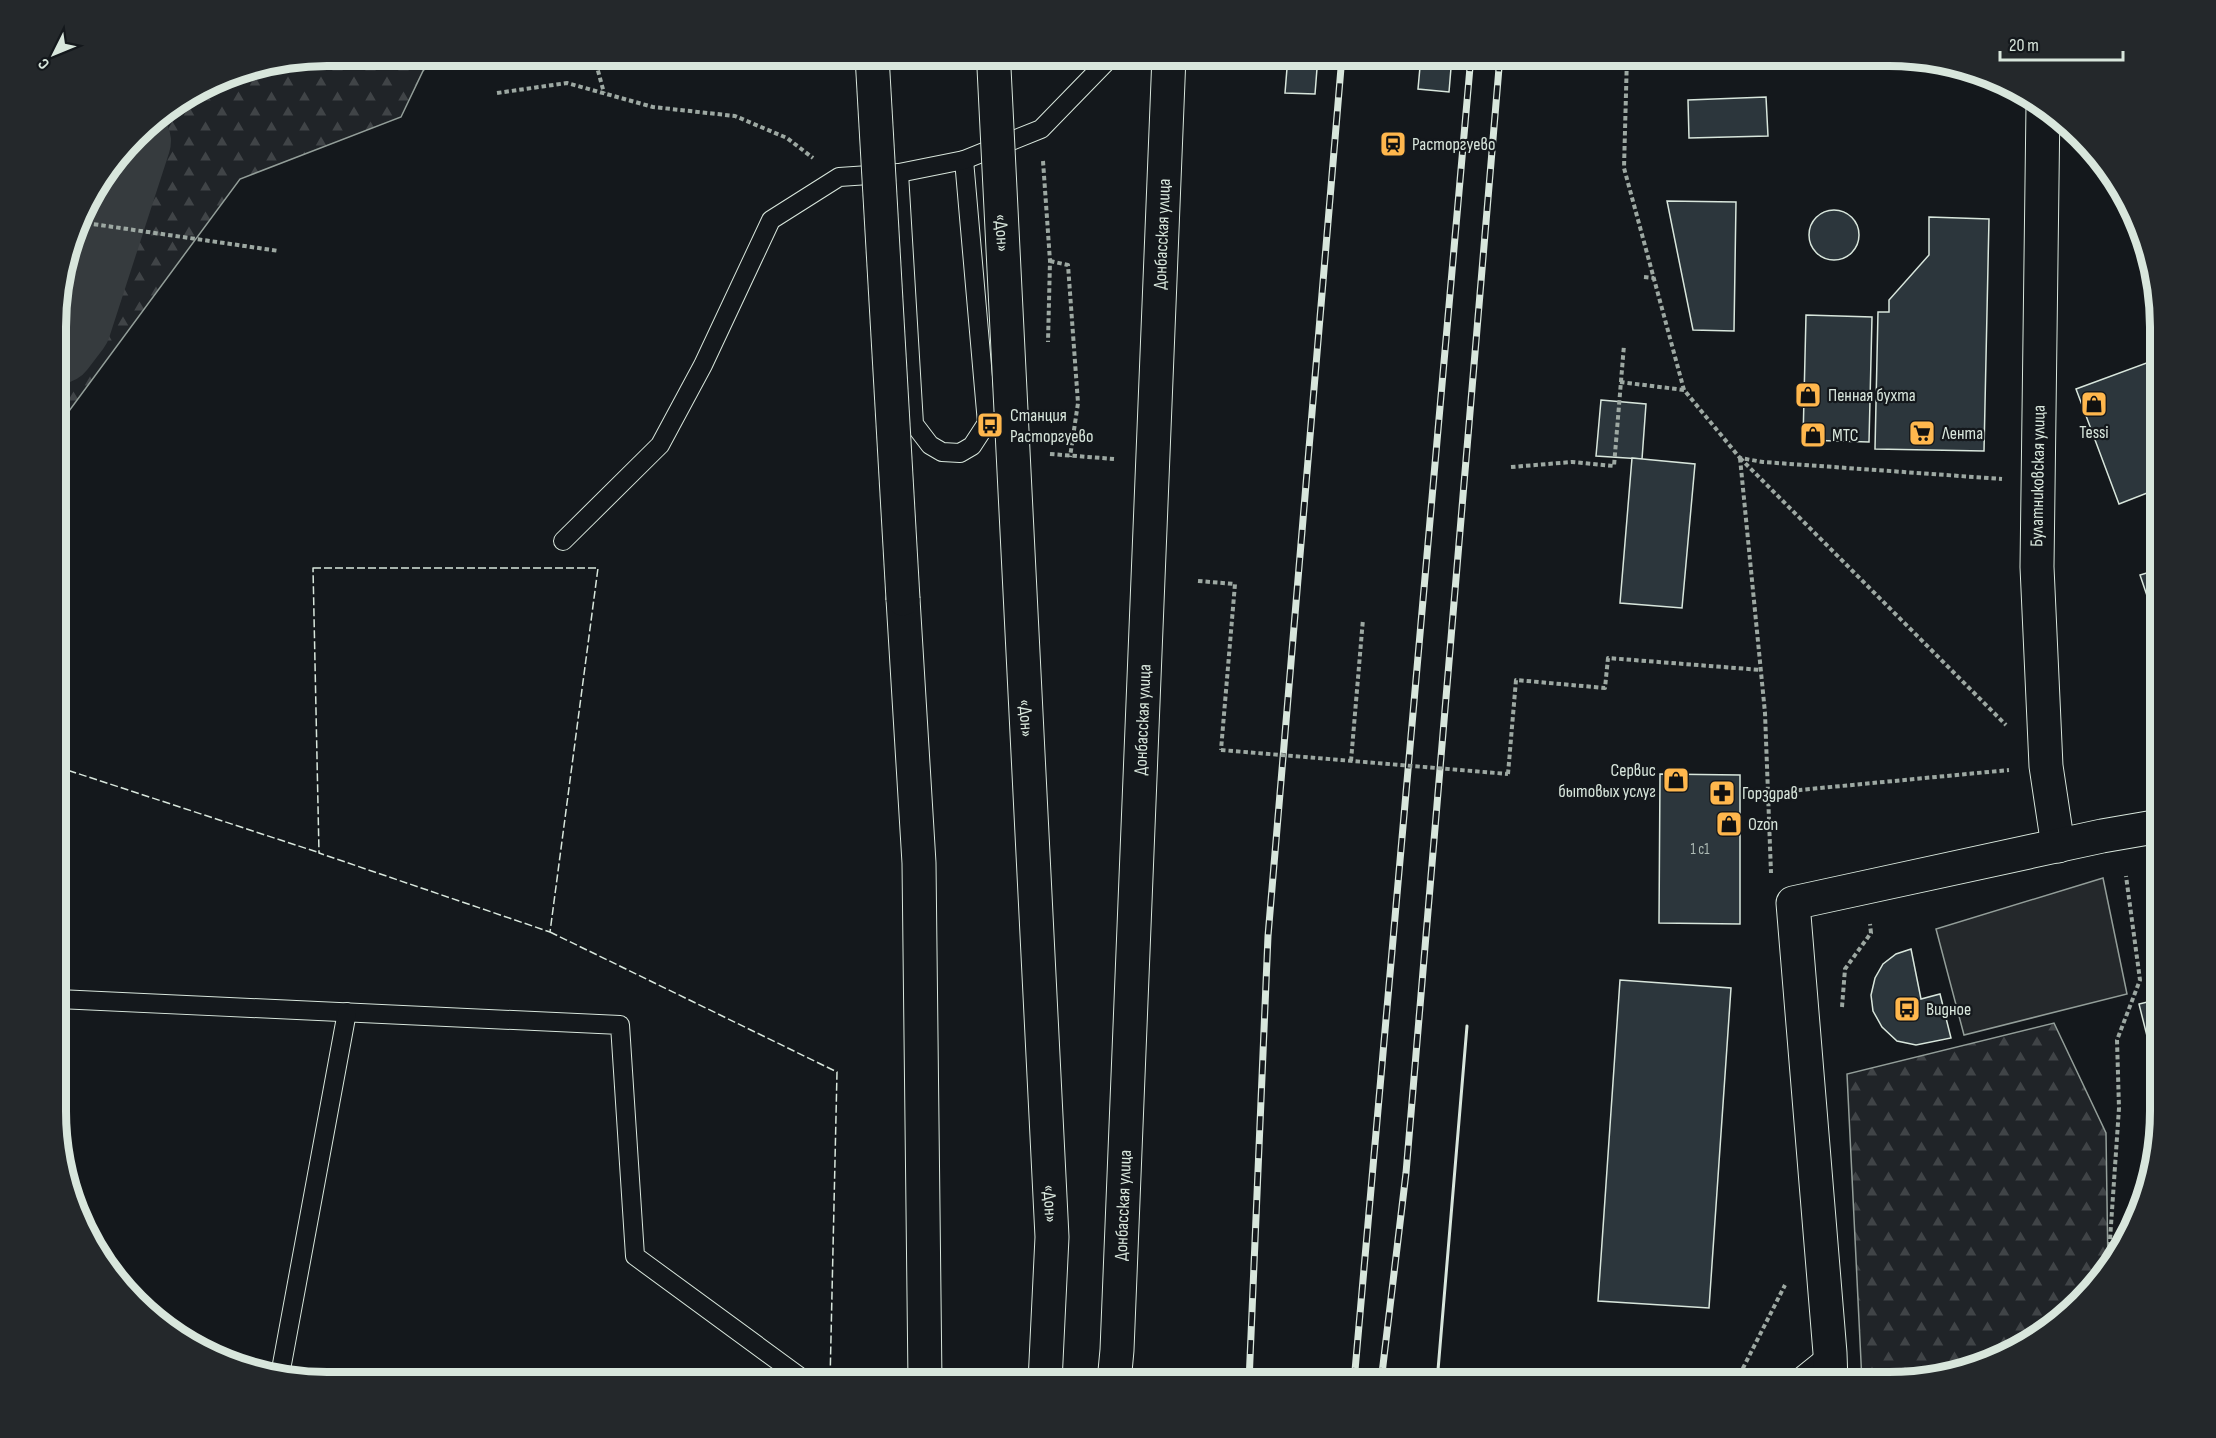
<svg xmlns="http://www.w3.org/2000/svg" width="2216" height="1438" font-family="'Sofia Sans Condensed',sans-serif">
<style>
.forest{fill:url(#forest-firs);stroke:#939e99;stroke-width:1.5}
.parking{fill:#24282b;stroke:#939e99;stroke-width:1.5}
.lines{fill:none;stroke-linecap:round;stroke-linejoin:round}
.river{stroke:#363b3e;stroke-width:74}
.building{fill:#2c363c;stroke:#d8e6dc;stroke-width:1.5}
.service-casing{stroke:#d8e6dc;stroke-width:20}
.minor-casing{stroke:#d8e6dc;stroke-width:35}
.tertiary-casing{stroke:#d8e6dc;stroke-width:35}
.motorway-casing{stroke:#d8e6dc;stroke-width:35}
.path{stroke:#9da8a2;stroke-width:4;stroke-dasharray:4.5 3;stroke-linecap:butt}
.service{stroke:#14181c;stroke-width:18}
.minor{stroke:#14181c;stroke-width:33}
.tertiary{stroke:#14181c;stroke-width:33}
.motorway{stroke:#14181c;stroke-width:33}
.rail-casing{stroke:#d8e6dc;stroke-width:7}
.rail{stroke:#14181c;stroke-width:4.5;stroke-dasharray:14;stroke-linecap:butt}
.motorway-bridge-casing{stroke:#d8e6dc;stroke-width:35;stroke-linecap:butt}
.path-bridge{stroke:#9da8a2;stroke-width:4;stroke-dasharray:4.5 3;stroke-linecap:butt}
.motorway-bridge{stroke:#14181c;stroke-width:33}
.fence{stroke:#d8e6dc;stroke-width:1.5;stroke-dasharray:8 3;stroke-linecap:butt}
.wall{stroke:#d8e6dc;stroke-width:3}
.labels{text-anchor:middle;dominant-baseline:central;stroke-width:4.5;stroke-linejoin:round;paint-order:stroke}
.number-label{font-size:15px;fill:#adbab4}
.poi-label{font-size:18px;fill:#d8e6dc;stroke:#14181c;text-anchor:start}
.street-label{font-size:18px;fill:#d8e6dc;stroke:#14181c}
.rim{fill:none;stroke:#d8e6dc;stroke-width:8}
</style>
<defs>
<pattern id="forest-firs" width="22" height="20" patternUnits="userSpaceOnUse" patternTransform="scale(1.5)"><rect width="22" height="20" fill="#202428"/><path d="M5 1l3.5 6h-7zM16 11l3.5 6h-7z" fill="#404447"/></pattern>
</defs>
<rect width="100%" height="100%" fill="#14181c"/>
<!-- forest -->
<g class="forest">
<path d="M 327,56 L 435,56 L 423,71 L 401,117 L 240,179 L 58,426 L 58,292 L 84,207 L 148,123 L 224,76 Z"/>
<path d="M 2054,1023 L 2106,1133 L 2108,1268 L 2024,1346 L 1906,1382 L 1862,1382 L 1847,1074 Z"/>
</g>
<!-- parking -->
<path class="parking" d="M 2103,878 L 2127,994 L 1964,1035 L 1936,929 Z"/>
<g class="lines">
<!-- river -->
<path class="river" d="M 58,347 L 74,326 L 134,141"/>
</g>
<!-- building -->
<g class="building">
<path d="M 1288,56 L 1318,56 L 1315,94 L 1285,93 Z"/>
<path d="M 1421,56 L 1452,56 L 1449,92 L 1418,89 Z"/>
<path d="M 1766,97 L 1768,136 L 1689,138 L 1688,100 Z"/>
<path d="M 1667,201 L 1736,202 L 1734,331 L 1693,330 Z"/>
<circle cx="1834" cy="235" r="25"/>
<path d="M 1929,217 L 1989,219 L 1984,451 L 1875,449 L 1878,312 L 1889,312 L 1889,300 L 1929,255 Z"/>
<path d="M 1806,315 L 1872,317 L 1869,442 L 1803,440 Z"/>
<path d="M 2160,358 L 2160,488 L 2119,504 L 2076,389 Z"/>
<path d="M 1601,400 L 1646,404 L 1642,459 L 1596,456 Z"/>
<path d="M 1632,458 L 1695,464 L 1682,608 L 1620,603 Z"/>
<path d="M 2160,569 L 2160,634 L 2140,575 Z"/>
<path d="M 1660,774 L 1740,775 L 1740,924 L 1659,923 Z"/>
<path d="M 1911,949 L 1921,999 L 1940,994 L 1951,1038 L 1916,1045 L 1897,1041 L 1882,1027 L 1873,1011 L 1871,995 L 1875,978 L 1883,964 L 1896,954 Z"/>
<path d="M 1620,980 L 1731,988 L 1709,1308 L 1598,1301 Z"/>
<path d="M 2160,999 L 2160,1083 L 2159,1084 L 2139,1004 Z"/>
</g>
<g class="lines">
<defs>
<g id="service">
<path d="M 899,173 L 914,424 L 930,445 L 942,452 L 960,453 L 972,446 L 987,423 L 964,160"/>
<path d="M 563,541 L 660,445 L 703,365 L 771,220 L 839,177 L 899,173 L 964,160 L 1041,129 L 1112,56"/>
<path d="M 58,999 L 620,1025 L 635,1256 L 807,1382"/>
<path d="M 280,1375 L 347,1012"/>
<path d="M 1794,1382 L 1830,1353"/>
</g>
<g id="minor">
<path d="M 2043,105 L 2037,567 L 2046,766 L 2058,846"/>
<path d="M 1831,1382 L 1830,1353 L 1793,903 L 2102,836 L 2160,826"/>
</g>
<g id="tertiary">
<path id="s1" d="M 1114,1382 L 1117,1350 L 1169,56"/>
</g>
<path id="motorway" d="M 903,599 L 919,863 L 925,1382"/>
</defs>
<!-- service casing -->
<use href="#service" class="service-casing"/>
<!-- minor casing -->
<use href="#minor" class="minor-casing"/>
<!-- tertiary casing -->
<use href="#tertiary" class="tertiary-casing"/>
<!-- motorway casing -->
<use href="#motorway" class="motorway-casing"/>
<!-- path -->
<g class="path">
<path d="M 594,56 L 604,93"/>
<path d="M 1627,56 L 1624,168 L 1684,390"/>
<path d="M 497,93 L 567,83 L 653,107 L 735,116 L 787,138 L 813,158"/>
<path d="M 1043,161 L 1050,261 L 1048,342"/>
<path d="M 79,222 L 279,251"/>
<path d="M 1050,261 L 1068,265 L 1078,403 L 1070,457"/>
<path d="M 1644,277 L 1654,278"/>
<path d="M 1620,382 L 1684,390 L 1740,458 L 1763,462 L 2002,479"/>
<path d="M 1050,454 L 1114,459"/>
<path d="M 1740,458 L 1765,713 L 1771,873"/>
<path d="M 1740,458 L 2006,725"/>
<path d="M 1511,467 L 1572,462 L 1614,466 L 1624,345"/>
<path d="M 1198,581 L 1235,584 L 1221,750"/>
<path d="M 1351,761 L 1363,619"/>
<path d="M 1508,774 L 1516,680 L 1605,688 L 1608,658 L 1761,670"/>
<path d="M 1768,793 L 2009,770"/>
<path d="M 1842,1007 L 1845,969 L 1871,933 L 1870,924"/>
<path d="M 2108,1269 L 2119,1108 L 2117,1040 L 2140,980 L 2126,876"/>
<path d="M 1736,1382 L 1785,1285"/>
</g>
<!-- service -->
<use href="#service" class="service"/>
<!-- minor -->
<use href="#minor" class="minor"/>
<!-- tertiary -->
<use href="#tertiary" class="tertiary"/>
<!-- motorway -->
<use href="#motorway" class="motorway"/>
<defs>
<g id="rail">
<path d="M 1249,1382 L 1268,936 L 1342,56"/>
<path d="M 1354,1382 L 1471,56"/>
<path d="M 1381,1382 L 1406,1173 L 1500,56"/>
</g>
</defs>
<!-- rail casing -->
<use href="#rail" class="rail-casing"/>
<!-- rail -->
<use href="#rail" class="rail"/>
<defs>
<g id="motorway-bridge">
<path d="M 872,56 L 903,599"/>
<path id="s2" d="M 994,68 L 1052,1237 L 1045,1382"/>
</g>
</defs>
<!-- motorway-bridge casing -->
<use href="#motorway-bridge" class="motorway-bridge-casing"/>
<!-- path-bridge -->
<path class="path-bridge" d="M 1221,750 L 1508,774"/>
<!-- motorway-bridge -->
<use href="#motorway-bridge" class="motorway-bridge"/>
<!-- fence -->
<g class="fence">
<path d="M 313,568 L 598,568 L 550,932 L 319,853 Z"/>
<path d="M 58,767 L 320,853"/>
<path d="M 550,932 L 837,1072 L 830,1382"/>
</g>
<!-- wall -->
<path class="wall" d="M 1437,1382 L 1467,1026"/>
</g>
<!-- icons -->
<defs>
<symbol id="station-square" viewBox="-11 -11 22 22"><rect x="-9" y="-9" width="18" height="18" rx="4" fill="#ffb74d" stroke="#14181c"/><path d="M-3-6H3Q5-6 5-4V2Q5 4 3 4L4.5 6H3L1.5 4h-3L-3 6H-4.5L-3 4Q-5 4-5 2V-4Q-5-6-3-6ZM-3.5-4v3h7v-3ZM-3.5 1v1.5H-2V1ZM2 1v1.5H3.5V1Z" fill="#111"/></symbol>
<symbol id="shop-square" viewBox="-11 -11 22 22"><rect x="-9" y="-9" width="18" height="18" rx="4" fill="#ffb74d" stroke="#14181c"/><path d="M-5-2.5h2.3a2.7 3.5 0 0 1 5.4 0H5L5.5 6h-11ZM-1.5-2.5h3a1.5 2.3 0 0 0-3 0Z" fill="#111"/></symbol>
<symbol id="bus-square" viewBox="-11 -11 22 22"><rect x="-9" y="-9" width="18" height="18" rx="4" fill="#ffb74d" stroke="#14181c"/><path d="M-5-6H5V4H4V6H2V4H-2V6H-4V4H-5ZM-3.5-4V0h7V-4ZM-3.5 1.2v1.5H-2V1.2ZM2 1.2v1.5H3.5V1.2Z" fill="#111"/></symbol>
<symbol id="supermarket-square" viewBox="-11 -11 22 22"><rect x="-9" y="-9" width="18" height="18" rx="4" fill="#ffb74d" stroke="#14181c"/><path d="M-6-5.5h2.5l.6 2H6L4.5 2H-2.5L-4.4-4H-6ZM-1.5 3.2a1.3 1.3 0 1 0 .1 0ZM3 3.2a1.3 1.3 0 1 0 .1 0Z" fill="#111"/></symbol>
<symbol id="pharmacy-square" viewBox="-11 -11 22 22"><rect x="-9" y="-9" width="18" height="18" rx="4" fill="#ffb74d" stroke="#14181c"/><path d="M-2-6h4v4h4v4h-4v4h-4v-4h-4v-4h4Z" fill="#111"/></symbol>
</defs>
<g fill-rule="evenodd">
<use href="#station-square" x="1378" y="129" width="30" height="30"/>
<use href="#shop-square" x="1793" y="380" width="30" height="30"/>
<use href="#shop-square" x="2079" y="389" width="30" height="30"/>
<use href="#bus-square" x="975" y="410" width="30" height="30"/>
<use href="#supermarket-square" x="1907" y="418" width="30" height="30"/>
<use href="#shop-square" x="1798" y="420" width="30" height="30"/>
<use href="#shop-square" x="1661" y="765" width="30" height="30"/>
<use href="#pharmacy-square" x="1707" y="778" width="30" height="30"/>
<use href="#shop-square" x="1714" y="809" width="30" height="30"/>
<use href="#bus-square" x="1892" y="994" width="30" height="30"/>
</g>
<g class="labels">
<!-- number labels -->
<g class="number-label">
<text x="1700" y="849">1 с1</text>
</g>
<!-- poi labels -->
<g class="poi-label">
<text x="1412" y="144">Расторгуево</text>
<text x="1828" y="395">Пенная бухта</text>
<text x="1010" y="415">Станция<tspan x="1010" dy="21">Расторгуево</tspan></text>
<text x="2094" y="432" text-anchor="middle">Tessi</text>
<text x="1942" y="433">Лента</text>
<text x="1832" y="435">МТС</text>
<text x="1656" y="770" text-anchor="end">Сервис<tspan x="1656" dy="21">бытовых услуг</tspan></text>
<text x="1742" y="793">Горздрав</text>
<text x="1748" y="824">Ozon</text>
<text x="1926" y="1009">Видное</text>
</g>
<!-- street labels -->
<g class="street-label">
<text stroke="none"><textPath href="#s2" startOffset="165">«Дон»</textPath></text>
<text stroke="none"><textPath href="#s1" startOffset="1149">Донбасская улица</textPath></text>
<text transform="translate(2038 476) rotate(-89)">Булатниковская улица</text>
<text stroke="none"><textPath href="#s2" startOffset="651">«Дон»</textPath></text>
<text stroke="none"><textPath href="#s1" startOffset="663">Донбасская улица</textPath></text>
<text stroke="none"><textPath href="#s2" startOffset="1137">«Дон»</textPath></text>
<text stroke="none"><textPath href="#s1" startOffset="177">Донбасская улица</textPath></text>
</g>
</g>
<!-- crop -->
<path d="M0 0H2216V1438H0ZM327 66H1889A261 261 0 0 1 2150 327V1111A261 261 0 0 1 1889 1372H327A261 261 0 0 1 66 1111V327A261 261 0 0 1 327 66Z" fill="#24282b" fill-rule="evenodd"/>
<path class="rim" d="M327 66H1889A261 261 0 0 1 2150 327V1111A261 261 0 0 1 1889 1372H327A261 261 0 0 1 66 1111V327A261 261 0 0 1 327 66Z"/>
<!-- north arrow -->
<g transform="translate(54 54) rotate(227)" stroke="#14181c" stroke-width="4.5" paint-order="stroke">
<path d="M0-4.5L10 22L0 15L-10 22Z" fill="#d8e6dc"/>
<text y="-9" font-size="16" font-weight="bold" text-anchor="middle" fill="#d8e6dc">С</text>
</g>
<!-- scale -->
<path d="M2000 51v9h123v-9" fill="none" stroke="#d8e6dc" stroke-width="3"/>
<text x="2009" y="51" font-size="18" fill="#d8e6dc" stroke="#14181c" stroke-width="4.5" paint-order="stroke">20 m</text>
</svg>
